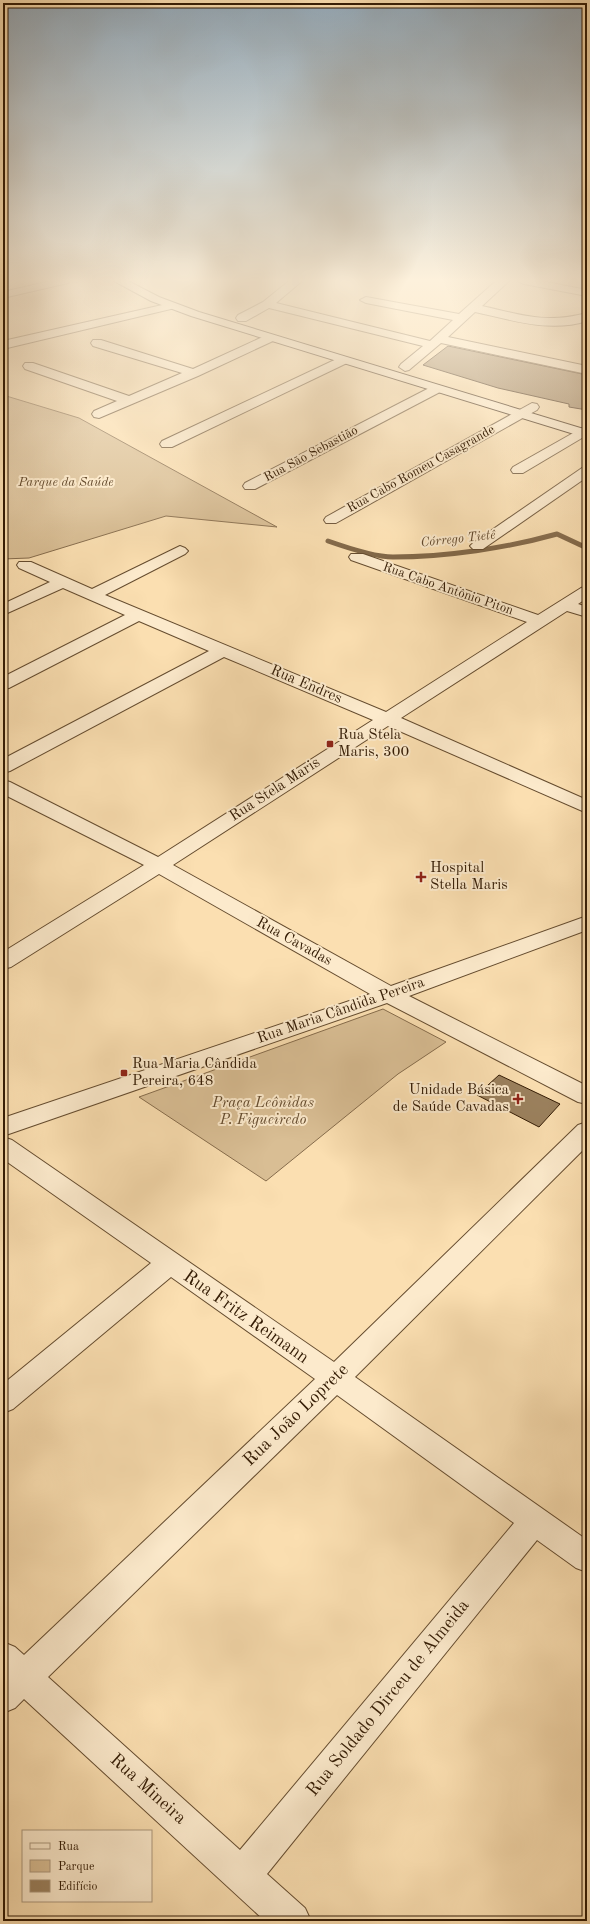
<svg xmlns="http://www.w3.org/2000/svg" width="590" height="1924" font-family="'Old Standard TT',serif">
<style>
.green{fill:#d9be94;stroke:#866c4c}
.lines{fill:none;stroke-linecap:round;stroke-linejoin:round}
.stream{stroke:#826848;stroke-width:5}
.building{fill:#9b815e;stroke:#331b04}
.minor-casing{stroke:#654c2f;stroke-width:2}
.secondary-casing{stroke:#331b04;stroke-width:2}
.minor{fill:#fceacc;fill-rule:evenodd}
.secondary{fill:#fceacc;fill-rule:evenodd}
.poi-dot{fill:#8f2418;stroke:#fceacc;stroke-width:1.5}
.labels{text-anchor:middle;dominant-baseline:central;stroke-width:4;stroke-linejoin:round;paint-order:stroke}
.far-street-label{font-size:13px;fill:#331b04;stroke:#fceacc}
.far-park-label{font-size:13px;font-style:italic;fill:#654c2f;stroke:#fceacc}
.far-water-label{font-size:13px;font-style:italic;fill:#61482c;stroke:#fceacc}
.street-label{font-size:15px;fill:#331b04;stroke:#fceacc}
.poi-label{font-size:15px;fill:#331b04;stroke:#fceacc;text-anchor:start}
.park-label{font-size:15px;font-style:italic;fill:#654c2f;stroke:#fceacc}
.near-street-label{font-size:18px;fill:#331b04;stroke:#fceacc}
</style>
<rect width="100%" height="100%" fill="#fbdfb1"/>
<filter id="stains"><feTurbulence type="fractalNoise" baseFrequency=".005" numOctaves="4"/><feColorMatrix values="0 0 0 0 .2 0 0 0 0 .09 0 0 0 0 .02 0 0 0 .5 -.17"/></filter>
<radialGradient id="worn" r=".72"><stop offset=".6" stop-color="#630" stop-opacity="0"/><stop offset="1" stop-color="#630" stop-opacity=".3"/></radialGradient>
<!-- green -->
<g class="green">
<path d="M 3,395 L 79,418 L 277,527 L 166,516 L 29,558 L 3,559 Z"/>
<path d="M 383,1009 L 446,1042 L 398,1074 L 266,1181 L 139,1097 Z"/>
</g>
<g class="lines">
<!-- stream -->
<path class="stream" d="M 328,541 C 345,547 376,557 393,557 C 446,557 507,548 557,534 L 587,548"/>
</g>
<!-- building -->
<g class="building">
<path d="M 448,346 L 587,375 L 587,410 L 569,407 L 569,404 L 498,388 L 423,365 Z"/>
<path d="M 499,1075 L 560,1104 L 539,1127 L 477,1095 Z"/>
</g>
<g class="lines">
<defs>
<g id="minor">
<path d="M 50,281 L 70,281 L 68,283 L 3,298 L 3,292 Z"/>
<path d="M 289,281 L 302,281 L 276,303 L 430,341 L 453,320 L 366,303 L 360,300 L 366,297 L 459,314 L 496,281 L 509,281 L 482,306 C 522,315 545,324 587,313 L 587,321 C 550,333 512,320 475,312 L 448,337 L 587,366 L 587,374 L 441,343 L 409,370 L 405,371 L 399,367 L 401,364 L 423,346 L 269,308 L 246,321 L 238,321 L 236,318 L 238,315 L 263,302 Z"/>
<path d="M 518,281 L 541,281 L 587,290 L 587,296 L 524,284 Z"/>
<path d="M 171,303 L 175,304 L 177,306 L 175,308 L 3,349 L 3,341 Z"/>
<path d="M 269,334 L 275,338 L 273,341 L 198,376 L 99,418 L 94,417 L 92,414 L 94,411 L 117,401 L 25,369 L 23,366 L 25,363 L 33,363 L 129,396 L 182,373 L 93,346 L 91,343 L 93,340 L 101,340 L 193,369 Z"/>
<path d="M 343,356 L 349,360 L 347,363 L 172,447 L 162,447 L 160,444 L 162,441 Z"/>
<path d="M 435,385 L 440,386 L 441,389 L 440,392 L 255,489 L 245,489 L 243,486 L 245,483 Z"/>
<path d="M 532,403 L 537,404 L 539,407 L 537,410 L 336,523 L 326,523 L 324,520 L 326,517 Z"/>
<path d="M 582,428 L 587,429 L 587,435 L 523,473 L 513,473 L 511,470 L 513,467 Z"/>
<path d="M 587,467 L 587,477 L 483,549 L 473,549 L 470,546 L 473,543 L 582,468 Z"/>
<path d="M 180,546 L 185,548 L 188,551 L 185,554 L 105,595 L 386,712 L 527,622 L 351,560 L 349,557 L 351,554 L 363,554 L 538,615 L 581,588 L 587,586 L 587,598 L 578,604 L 587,607 L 587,617 L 567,611 L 401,718 L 587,800 L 587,813 L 388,726 L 173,865 L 391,986 L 587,916 L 587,930 L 409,996 L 587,1086 L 587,1104 L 578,1102 L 387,1003 L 3,1136 L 3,1118 L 370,994 L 159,874 L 11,967 L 3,969 L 3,952 L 144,865 L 3,794 L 3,780 L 10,782 L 158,857 L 373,720 L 224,657 L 10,771 L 3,773 L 3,759 L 209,651 L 139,621 L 9,688 L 3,689 L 3,677 L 125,615 L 63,588 L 3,615 L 3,604 L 50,582 L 19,568 L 17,565 L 19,562 L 31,562 L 92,589 Z"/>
<path d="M 587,1122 L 587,1146 L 355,1377 L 587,1540 L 587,1572 L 576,1568 L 537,1540 L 267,1874 L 305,1908 L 311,1921 L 265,1921 L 24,1699 L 15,1708 L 3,1713 L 3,1642 L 15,1647 L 24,1655 L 315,1379 L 171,1277 L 13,1409 L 3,1413 L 3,1384 L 151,1263 L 3,1159 L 3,1137 L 12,1140 L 334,1362 L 578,1125 ZM 337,1395 L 514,1523 L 240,1850 L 48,1677 Z"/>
</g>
<path id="secondary" d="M 114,281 L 128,281 L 159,297 L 199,312 L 587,430 L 587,438 L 191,316 L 151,301 Z"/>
</defs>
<!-- minor casing -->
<use href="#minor" class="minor-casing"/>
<!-- secondary casing -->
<use href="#secondary" class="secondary-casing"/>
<!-- minor -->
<use href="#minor" class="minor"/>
<!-- secondary -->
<use href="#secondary" class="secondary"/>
</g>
<!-- sky -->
<linearGradient id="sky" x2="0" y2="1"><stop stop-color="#94aaba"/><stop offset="0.51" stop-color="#fdf1dc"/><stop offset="1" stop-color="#fdf1dc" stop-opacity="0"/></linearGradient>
<rect width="590" height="550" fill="url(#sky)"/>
<!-- markers -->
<g class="poi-dot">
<rect x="326" y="740" width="8" height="8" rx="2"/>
<path d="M419 871h4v4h4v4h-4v4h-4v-4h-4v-4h4z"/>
<rect x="120" y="1069" width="8" height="8" rx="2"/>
<path d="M516 1093h4v4h4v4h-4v4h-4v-4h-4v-4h4z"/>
</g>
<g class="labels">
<!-- far-street labels -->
<g class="far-street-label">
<text transform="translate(311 454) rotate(-28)">Rua São Sebastião</text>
<text transform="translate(421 469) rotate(-29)">Rua Cabo Romeu Casagrande</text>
<text transform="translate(448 589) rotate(19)">Rua Cabo Antônio Piton</text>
</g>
<!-- far-park labels -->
<g class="far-park-label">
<text x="66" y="482">Parque da Saúde</text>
</g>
<!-- far-water labels -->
<g class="far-water-label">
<text transform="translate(458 539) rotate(-6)">Córrego Tietê</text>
</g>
<!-- street labels -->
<g class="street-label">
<text transform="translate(306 685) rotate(23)">Rua Endres</text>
<text transform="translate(275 790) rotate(-33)">Rua Stela Maris</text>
<text transform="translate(294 942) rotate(29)">Rua Cavadas</text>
<text transform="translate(341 1011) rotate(-19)">Rua Maria Cândida Pereira</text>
</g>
<!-- poi labels -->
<g class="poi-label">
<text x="338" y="735">Rua Stela<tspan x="338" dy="17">Maris, 300</tspan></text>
<text x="430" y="868">Hospital<tspan x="430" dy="17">Stella Maris</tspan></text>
<text x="132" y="1064">Rua Maria Cândida<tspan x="132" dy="17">Pereira, 648</tspan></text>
<text x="509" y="1090" text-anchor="end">Unidade Básica<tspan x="509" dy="17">de Saúde Cavadas</tspan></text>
</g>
<!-- park labels -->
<g class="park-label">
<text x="263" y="1103">Praça Leônidas<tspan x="263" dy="17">P. Figueiredo</tspan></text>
</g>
<!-- near-street labels -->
<g class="near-street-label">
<text transform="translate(246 1317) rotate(35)">Rua Fritz Reimann</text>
<text transform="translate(296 1415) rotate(-44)">Rua João Loprete</text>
<text transform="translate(388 1698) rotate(-51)">Rua Soldado Dirceu de Almeida</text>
<text transform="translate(148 1789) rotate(42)">Rua Mineira</text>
</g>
</g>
<!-- margin -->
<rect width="590" height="1924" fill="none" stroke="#fbdfb1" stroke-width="16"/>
<rect x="4" y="4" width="582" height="1916" fill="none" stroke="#331b04" stroke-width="2"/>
<rect x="8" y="8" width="574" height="1908" fill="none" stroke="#331b04"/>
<!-- legend -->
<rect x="22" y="1830" width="130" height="72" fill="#fceacc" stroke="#ac977c"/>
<rect x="30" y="1843" width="20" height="6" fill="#fceacc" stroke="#ac977c"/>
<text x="58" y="1850" font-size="12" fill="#331b04">Rua</text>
<rect x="30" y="1860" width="20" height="12" fill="#d9be94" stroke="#ac977c"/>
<text x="58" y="1870" font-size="12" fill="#331b04">Parque</text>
<rect x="30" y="1880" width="20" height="12" fill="#9b815e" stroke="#ac977c"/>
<text x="58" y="1890" font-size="12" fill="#331b04">Edifício</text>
<rect width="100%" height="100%" filter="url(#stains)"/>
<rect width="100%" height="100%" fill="url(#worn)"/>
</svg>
